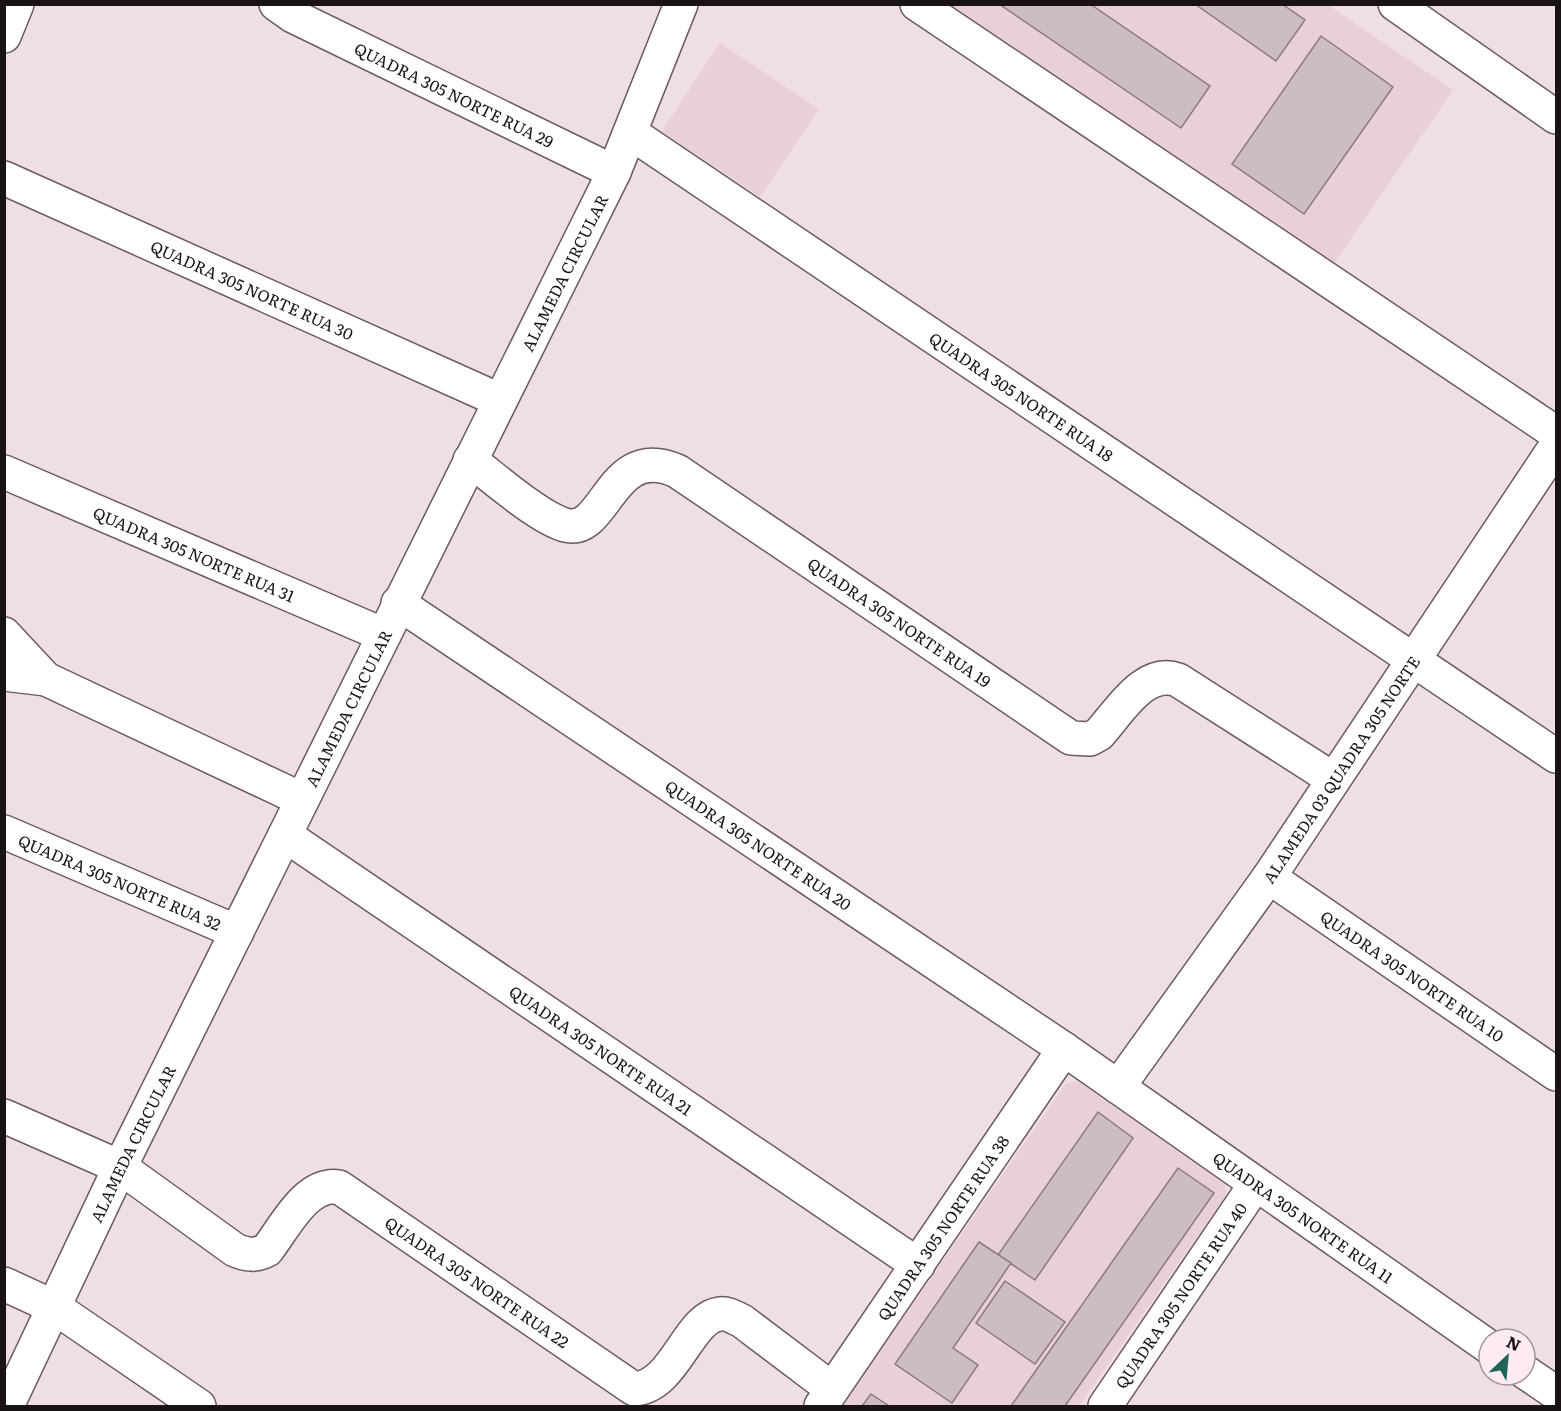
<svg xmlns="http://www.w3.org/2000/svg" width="1561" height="1411" font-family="Literata,serif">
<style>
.built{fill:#e9cfd9}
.building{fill:#cebcc3;stroke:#8b7a81;stroke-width:1.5}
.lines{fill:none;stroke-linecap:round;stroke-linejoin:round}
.minor-casing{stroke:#6b5b61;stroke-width:36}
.tertiary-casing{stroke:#6b5b61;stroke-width:36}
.minor{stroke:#fff;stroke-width:33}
.tertiary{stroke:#fff;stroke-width:33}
.labels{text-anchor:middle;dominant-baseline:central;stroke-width:6;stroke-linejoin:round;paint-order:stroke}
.street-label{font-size:16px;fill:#191315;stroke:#feebf2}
</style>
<rect width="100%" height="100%" fill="#f0dee5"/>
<!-- built -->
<g class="built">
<path d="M 942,5 L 1328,5 L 1453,90 L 1330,269 Z"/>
<path d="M 720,43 L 819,109 L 760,197 L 662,131 Z"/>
<path d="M 1078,1082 L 1225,1184 L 1227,1194 L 1079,1406 L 842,1406 L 1066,1083 Z"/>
</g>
<!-- building -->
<g class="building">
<path d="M 999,4 L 1090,4 L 1210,86 L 1181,128 Z"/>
<path d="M 1195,4 L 1282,4 L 1305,20 L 1276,61 Z"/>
<path d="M 1321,36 L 1393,87 L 1304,214 L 1232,164 Z"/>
<path d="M 1098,1112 L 1133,1138 L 1035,1280 L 998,1255 Z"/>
<path d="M 1178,1168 L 1214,1193 L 1065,1406 L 1011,1406 Z"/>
<path d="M 979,1242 L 1011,1263 L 953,1348 L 978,1365 L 952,1403 L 895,1364 Z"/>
<path d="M 1005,1281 L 1065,1322 L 1035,1364 L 976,1323 Z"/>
<path d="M 871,1394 L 889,1406 L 862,1406 Z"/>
</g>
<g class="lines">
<defs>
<g id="minor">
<path id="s1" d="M 276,4 L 293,16 L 614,172"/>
<path d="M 917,4 L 1556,433"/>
<path d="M 1395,4 L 1556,117"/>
<path id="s2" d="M 631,133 L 1556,756"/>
<path id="s3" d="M 4,178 L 499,400"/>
<path id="s4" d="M 470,460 C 494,478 538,517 565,525 C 607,537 609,441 677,471 L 1071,738 L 1090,739 L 1099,734 C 1120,711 1144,668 1178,680 L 1333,779"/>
<path id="s5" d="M 4,472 L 384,635"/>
<path id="s6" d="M 398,603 L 1064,1049 L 1489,1347"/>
<path d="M 4,634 L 46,679"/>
<path d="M 4,674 L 46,679 L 301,799"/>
<path id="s7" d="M 4,832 L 237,932"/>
<path id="s8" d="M 285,835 L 918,1265"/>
<path id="s9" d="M 1269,877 L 1556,1074"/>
<path id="s10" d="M 1118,1087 L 1269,877 L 1556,446"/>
<path id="s11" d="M 4,1116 L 120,1167 L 235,1250 C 247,1255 256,1256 267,1250 C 285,1227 306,1182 339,1187 L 634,1389 C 675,1387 688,1317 720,1314 C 728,1313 735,1318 742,1321 L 832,1389"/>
<path d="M 4,1284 L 54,1307 L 199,1406"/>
<path d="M 1525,1372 L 1556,1393"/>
<path id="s12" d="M 7,1406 L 120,1167 L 614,172 L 681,4"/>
<path id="s13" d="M 821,1406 L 1064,1049"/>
<path id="s14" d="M 1105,1406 L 1255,1185"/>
</g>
<path id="tertiary" d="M 4,36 L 17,4"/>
</defs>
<!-- minor casing -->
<use href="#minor" class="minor-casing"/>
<!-- tertiary casing -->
<use href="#tertiary" class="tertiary-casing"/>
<!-- minor -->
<use href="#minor" class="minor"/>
<!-- tertiary -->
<use href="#tertiary" class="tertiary"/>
</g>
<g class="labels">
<!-- street labels -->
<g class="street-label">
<text stroke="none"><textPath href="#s1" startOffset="200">QUADRA 305 NORTE RUA 29</textPath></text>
<text stroke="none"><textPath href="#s12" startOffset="1263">ALAMEDA CIRCULAR</textPath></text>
<text stroke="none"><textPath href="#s3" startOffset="272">QUADRA 305 NORTE RUA 30</textPath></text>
<text stroke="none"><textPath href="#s2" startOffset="471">QUADRA 305 NORTE RUA 18</textPath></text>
<text stroke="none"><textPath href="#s5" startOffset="207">QUADRA 305 NORTE RUA 31</textPath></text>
<text stroke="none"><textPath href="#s4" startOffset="522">QUADRA 305 NORTE RUA 19</textPath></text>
<text stroke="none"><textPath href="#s12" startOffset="777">ALAMEDA CIRCULAR</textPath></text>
<text stroke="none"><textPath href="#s10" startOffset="388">ALAMEDA 03 QUADRA 305 NORTE</textPath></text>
<text stroke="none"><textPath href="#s6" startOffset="434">QUADRA 305 NORTE RUA 20</textPath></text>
<text stroke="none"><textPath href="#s7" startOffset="126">QUADRA 305 NORTE RUA 32</textPath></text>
<text stroke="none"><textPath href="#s9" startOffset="174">QUADRA 305 NORTE RUA 10</textPath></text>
<text stroke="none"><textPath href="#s8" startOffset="382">QUADRA 305 NORTE RUA 21</textPath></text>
<text stroke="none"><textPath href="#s12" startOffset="291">ALAMEDA CIRCULAR</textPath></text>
<text stroke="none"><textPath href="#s6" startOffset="1094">QUADRA 305 NORTE RUA 11</textPath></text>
<text stroke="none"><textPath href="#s13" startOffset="216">QUADRA 305 NORTE RUA 38</textPath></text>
<text stroke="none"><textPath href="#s11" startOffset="570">QUADRA 305 NORTE RUA 22</textPath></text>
<text stroke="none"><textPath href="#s14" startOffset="134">QUADRA 305 NORTE RUA 40</textPath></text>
</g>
</g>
<!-- border -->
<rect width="1561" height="1411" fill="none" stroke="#191315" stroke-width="12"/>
<!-- north arrow -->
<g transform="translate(1507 1357) rotate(26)"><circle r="28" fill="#feebf2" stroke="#a2959a" stroke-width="1.5"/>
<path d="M0-4.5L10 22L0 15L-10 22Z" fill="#1f6456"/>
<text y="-9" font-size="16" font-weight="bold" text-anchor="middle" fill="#191315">N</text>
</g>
</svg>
